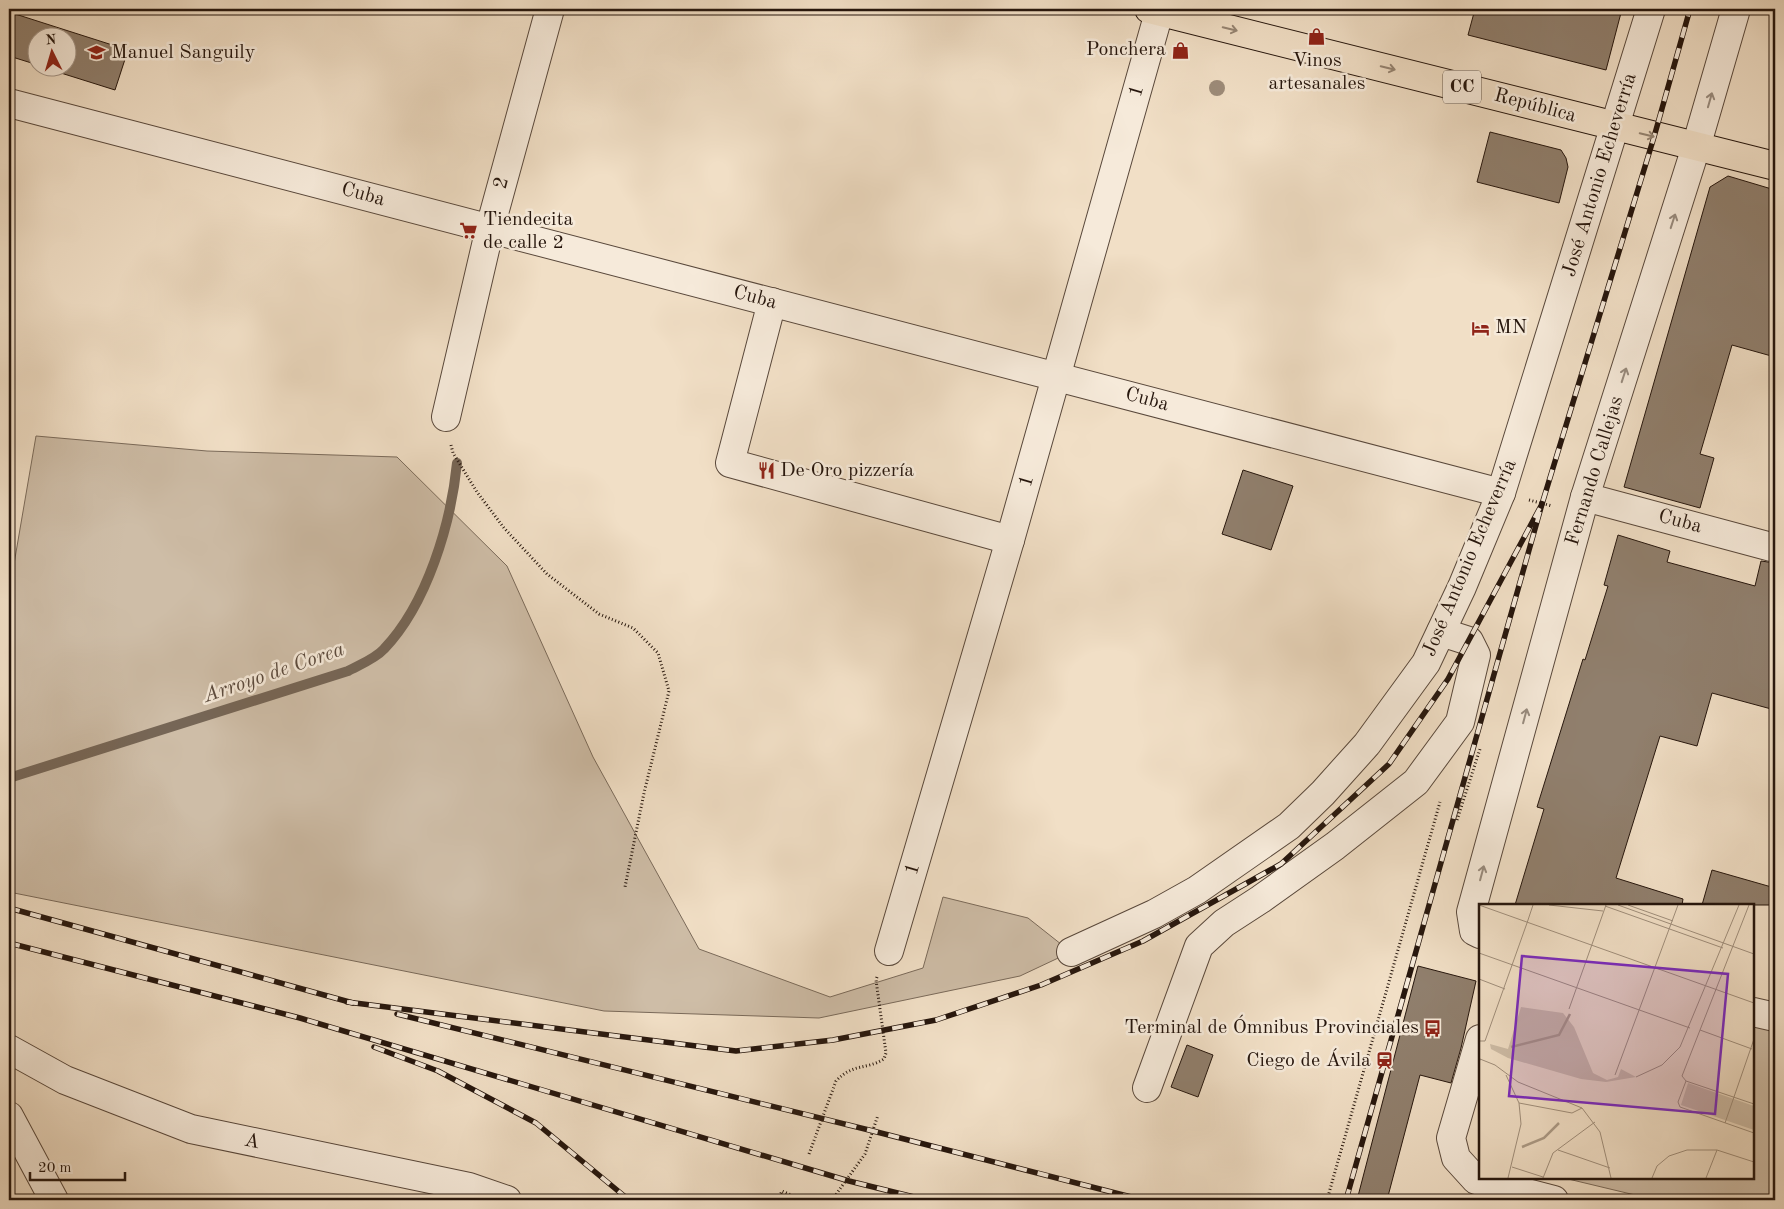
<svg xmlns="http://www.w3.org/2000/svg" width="1784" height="1209" font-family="'Old Standard TT',serif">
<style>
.green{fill:#cebda7;stroke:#7a6a5a}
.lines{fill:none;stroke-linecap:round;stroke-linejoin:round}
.stream{stroke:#766656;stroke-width:10}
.building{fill:#907f6d;stroke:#26160d}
.minor-casing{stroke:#59483b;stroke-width:30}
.major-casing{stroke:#26160d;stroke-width:30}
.path{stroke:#26160d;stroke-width:3;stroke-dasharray:1 2.5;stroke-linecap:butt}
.minor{stroke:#f6eada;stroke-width:28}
.major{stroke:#f1dfc6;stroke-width:28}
.rail-casing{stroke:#26160d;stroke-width:5.5}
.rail{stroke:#f6eada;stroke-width:4;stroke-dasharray:11;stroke-linecap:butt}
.tree{fill:#9d8c7a}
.oneway{stroke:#968573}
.oneway2{stroke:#988b7e}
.labels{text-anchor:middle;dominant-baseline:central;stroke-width:5;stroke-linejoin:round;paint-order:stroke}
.shield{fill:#f6eada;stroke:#64564a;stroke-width:1}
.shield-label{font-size:19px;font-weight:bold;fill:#26160d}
.poi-label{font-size:20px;fill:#26160d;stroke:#f6eada;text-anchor:start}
.street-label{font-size:20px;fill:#26160d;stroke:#f6eada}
.water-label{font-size:21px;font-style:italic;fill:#5c4b3e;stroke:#f6eada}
.inset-river{fill:none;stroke:#ac9b87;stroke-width:2.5}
.inset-road{fill:none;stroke:#a08f7c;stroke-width:1}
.view{fill:#7b2cbf;fill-opacity:0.15;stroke:#7b2cbf;stroke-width:2.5}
.inset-edge{fill:none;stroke:#26160d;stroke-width:2.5}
</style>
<rect width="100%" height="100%" fill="#f1dfc6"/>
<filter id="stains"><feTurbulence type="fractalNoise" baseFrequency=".004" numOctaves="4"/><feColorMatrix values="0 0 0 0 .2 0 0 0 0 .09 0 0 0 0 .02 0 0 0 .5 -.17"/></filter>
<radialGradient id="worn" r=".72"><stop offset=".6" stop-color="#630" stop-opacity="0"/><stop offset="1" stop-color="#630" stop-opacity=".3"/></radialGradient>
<!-- green -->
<g class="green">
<path d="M 36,436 L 207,451 L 397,457 L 507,566 L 593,757 L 699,949 L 830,997 L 923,968 L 943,897 L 1028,918 L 1071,952 L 1020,976 L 819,1018 L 604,1011 L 9,892 L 9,593 Z"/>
<path d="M 1753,1022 L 1775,1028 L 1775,1200 L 1656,1200 L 1564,1178 L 1753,1178 Z"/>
</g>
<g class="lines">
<!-- stream -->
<path class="stream" d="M 9,778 L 348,671 C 359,665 375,659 384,649 C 427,604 451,524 457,463"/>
</g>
<!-- building -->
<g class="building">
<path d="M 1475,9 L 1622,9 L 1606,70 L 1468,35 Z"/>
<path d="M 9,12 L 128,50 L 115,90 L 45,68 L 68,68 L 68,38 L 38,38 L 38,65 L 9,56 Z"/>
<path d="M 1490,132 L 1561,150 L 1566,158 L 1568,167 L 1559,203 L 1477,182 Z"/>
<path d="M 1728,176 L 1775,190 L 1775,357 L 1732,345 L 1700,454 L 1714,458 L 1700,508 L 1624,487 L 1710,187 Z"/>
<path d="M 1243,470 L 1293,486 L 1271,550 L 1222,534 Z"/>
<path d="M 1618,535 L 1670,551 L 1667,562 L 1755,586 L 1761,561 L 1775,563 L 1775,710 L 1712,693 L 1697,746 L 1660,736 L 1616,878 L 1683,899 L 1682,905 L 1515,905 L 1544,809 L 1537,807 L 1583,659 L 1585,660 L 1608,586 L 1604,585 Z"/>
<path d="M 1712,870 L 1775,888 L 1775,905 L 1702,905 Z"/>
<path d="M 1418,966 L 1476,981 L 1461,1048 L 1451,1083 L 1420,1075 L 1387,1200 L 1357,1200 Z"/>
<path d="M 1187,1045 L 1213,1055 L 1198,1097 L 1171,1087 Z"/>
</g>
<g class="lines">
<defs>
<g id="minor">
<path d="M 9,103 L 1501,493"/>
<path d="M 772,302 L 730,463 L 1010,540"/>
<path d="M 446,417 L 490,228 L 550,9"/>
<path d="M 1585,497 L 1775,548"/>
<path d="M 1480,934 L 1474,931 L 1471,912 L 1585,497 L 1696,147 L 1736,9"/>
<path d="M 889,951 L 1010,540 L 1160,9"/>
<path d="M 1071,952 L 1154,914 L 1197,890 L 1289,826 L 1323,793 L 1367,744 L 1426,663 L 1462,587 L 1501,493 L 1651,9"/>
<path d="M 1753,1012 L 1775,1017"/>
<path d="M 1480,1039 L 1451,1138 L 1456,1158 L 1476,1180 L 1554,1200"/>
<path d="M 9,1049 L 65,1080 L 191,1129 L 469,1187 L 507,1200"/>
<path d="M 1147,1088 L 1199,946 L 1224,923 L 1261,899 L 1335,846 L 1416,782 L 1460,722 L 1476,655 L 1469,641 L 1441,632"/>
<path d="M 9,1116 L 54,1200"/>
</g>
<path id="major" d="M 1149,9 L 1775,166"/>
</defs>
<!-- minor casing -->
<use href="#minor" class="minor-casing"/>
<!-- major casing -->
<use href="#major" class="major-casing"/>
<!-- path -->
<g class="path">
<path d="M 451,445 L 453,453 L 477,492 L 504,528 L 547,574 L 599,614 L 633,628 L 658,653 L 669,691 L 644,793 L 625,887"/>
<path d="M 1529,500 L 1552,506"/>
<path d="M 1457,820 L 1480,749"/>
<path d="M 9,899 L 11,899 L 9,903"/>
<path d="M 809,1154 L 836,1081 C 853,1063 866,1070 884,1059 L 886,1053 L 876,980 L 877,977"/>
<path d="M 778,1200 L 782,1191 L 803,1200"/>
<path d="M 832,1200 L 865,1154 L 878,1115"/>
<path d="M 1327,1200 L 1440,802"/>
</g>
<!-- minor -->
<use href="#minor" class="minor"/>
<!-- major -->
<use href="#major" class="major"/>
<defs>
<g id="rail">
<path d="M 9,908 L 353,1003"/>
<path d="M 9,943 L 300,1018 L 849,1181 L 926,1200"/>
<path d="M 347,1002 L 736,1051 L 833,1040 L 936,1020 L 1041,985 L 1143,941 L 1281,864 L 1389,764 L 1448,679 L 1542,504"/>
<path d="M 397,1014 L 873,1131 L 1143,1200"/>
<path d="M 374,1047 L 438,1071 L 536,1123 L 629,1200"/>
<path d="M 1346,1200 L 1542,504 L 1654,137 L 1690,9"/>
</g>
</defs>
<!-- rail casing -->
<use href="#rail" class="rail-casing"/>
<!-- rail -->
<use href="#rail" class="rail"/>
</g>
<!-- trees -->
<circle class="tree" cx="1217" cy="88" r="8"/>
<!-- one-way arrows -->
<defs><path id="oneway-shaft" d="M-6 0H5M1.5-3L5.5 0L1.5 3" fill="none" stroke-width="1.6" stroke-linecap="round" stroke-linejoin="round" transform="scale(1.25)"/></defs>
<g class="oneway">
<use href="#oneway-shaft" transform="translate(1230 29) rotate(14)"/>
<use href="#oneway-shaft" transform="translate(1388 68) rotate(14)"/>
<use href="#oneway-shaft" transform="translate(1647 135) rotate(14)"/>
</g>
<g class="oneway2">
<use href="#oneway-shaft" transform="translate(1710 100) rotate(-74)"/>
<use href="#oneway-shaft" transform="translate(1673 221) rotate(-72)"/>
<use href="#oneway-shaft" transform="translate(1624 375) rotate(-72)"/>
<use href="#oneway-shaft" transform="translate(1525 716) rotate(-75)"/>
<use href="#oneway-shaft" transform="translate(1482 873) rotate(-75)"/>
</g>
<!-- icons -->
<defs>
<symbol id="shop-bare" viewBox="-9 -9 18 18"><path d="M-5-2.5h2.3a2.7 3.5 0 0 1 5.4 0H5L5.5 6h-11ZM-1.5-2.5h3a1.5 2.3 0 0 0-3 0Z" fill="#8f2418" stroke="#f6eada" stroke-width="2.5" paint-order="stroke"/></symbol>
<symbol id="school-bare" viewBox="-9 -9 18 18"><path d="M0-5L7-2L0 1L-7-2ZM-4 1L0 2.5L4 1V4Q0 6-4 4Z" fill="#8f2418" stroke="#f6eada" stroke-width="2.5" paint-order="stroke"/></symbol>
<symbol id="supermarket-bare" viewBox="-9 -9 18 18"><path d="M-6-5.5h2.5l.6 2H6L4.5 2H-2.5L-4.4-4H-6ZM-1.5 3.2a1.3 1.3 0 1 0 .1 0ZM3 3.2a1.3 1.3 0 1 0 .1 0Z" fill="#8f2418" stroke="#f6eada" stroke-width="2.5" paint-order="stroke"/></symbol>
<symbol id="hotel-bare" viewBox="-9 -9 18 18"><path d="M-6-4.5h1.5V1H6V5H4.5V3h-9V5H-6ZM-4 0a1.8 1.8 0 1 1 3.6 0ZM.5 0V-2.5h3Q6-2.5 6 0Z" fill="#8f2418" stroke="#f6eada" stroke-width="2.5" paint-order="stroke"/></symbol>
<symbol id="restaurant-bare" viewBox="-9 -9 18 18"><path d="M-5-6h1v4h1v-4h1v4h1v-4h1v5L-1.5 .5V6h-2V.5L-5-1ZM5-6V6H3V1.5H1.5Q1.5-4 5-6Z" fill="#8f2418" stroke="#f6eada" stroke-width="2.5" paint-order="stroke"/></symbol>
<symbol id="bus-bare" viewBox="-9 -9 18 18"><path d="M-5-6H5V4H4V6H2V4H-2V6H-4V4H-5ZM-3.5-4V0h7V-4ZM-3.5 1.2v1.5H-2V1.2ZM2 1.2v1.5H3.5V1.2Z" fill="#8f2418" stroke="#f6eada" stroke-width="2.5" paint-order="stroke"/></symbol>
<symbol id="station-bare" viewBox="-9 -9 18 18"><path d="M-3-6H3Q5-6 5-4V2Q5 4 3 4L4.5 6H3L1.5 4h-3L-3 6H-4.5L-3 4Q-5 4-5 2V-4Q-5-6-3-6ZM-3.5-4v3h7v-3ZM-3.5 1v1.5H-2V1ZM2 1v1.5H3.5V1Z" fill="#8f2418" stroke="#f6eada" stroke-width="2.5" paint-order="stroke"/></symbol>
</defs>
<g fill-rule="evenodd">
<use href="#shop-bare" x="1304" y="24" width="25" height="25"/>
<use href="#shop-bare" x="1168" y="38" width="25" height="25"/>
<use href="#school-bare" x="84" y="40" width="25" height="25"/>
<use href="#supermarket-bare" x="456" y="218" width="25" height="25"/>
<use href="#hotel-bare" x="1468" y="316" width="25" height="25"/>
<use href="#restaurant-bare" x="754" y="458" width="25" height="25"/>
<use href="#bus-bare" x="1420" y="1016" width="25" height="25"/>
<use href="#station-bare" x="1372" y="1048" width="25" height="25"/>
</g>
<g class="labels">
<!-- shield labels -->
<rect class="shield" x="1443" y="70.5" width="38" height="33" rx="4"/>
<g class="shield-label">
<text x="1462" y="87">CC</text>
</g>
<!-- poi labels -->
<g class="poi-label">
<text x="1166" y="50" text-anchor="end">Ponchera</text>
<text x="111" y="53">Manuel Sanguily</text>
<text x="1317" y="61" text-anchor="middle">Vinos<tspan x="1317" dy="23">artesanales</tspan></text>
<text x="483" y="220">Tiendecita<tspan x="483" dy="23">de calle 2</tspan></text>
<text x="1495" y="328">MN</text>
<text x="780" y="471">De Oro pizzería</text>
<text x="1419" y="1028" text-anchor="end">Terminal de Ómnibus Provinciales</text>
<text x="1371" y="1061" text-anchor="end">Ciego de Ávila</text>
</g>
<!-- street labels -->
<g class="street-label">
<text transform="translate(1137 91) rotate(-74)">1</text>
<text transform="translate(1535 106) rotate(15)">República</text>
<text transform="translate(1600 175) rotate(-73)">José Antonio Echeverría</text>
<text transform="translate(502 183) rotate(-75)">2</text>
<text transform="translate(363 195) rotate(15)">Cuba</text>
<text transform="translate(755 298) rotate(15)">Cuba</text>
<text transform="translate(1147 400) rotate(15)">Cuba</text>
<text transform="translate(1595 471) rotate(-73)">Fernando Callejas</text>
<text transform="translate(1027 481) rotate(-74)">1</text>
<text transform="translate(1680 522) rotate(15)">Cuba</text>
<text transform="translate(1470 558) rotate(-67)">José Antonio Echeverría</text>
<text transform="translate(913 869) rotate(-74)">1</text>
<text transform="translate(252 1142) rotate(12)">A</text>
</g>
<!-- water labels -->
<g class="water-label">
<text transform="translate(274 673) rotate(-19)">Arroyo de Corea</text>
</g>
</g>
<!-- overview -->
<g transform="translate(1479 904)">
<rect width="275" height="275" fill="#f1dfc6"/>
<path d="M 42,103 L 84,109 L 95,123 L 114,169 L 128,176 L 139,173 L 142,165 L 157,173 L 127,178 L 102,175 L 29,154 L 12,145 L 11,140 L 29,145 ZM 209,179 L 275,202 L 275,226 L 202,201 Z" fill="#cebda7"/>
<path class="inset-river" d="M 32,143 L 80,131 L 91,110M 43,243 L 65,234 L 80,219"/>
<path class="inset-road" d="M 0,1 L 275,99M 70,1 L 124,7M 139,1 L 275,50M 149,1 L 194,17M 126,2 L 244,44M 48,19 L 54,1M 0,49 L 211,124M 0,75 L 26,85M 90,105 L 127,1M 221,126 L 273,145M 0,137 L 6,137 L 48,19M 0,160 L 1,155 L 16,161 L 39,178 L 103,204 L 121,228 L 132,274M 27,171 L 40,199 L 42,220 L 29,274M 136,171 L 199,1M 157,173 L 183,161 L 201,143 L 260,1M 207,177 L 203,172 L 270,1M 207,177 L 199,198 L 201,203 L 275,229M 207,177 L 275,200M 40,199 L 93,209 L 103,204M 246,219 L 275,135M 79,246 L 131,264M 33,263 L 64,273M 64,274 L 74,249 L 116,218M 173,274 L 178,262 L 190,252 L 208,246 L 238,246 L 275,258M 227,274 L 238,246"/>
<path class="view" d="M 43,52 L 249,70 L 236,210 L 30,192 Z"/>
<rect width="275" height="275" class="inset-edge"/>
</g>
<!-- margin -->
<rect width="1784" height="1209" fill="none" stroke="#f1dfc6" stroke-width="30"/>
<rect x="10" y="10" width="1764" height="1189" fill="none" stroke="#26160d" stroke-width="2.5"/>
<rect x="15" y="15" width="1754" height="1179" fill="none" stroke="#26160d"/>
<!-- north arrow -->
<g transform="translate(52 52) rotate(355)"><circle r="24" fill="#f6eada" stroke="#a39588"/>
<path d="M0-4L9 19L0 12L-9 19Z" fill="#8f2418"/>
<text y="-8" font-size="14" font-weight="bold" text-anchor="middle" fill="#26160d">N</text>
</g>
<!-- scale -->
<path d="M30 1172v8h95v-8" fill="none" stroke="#26160d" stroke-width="2.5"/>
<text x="38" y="1172" font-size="15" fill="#26160d" stroke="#f6eada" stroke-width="4" paint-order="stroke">20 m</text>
<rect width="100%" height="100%" filter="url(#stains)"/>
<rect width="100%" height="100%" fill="url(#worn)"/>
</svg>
